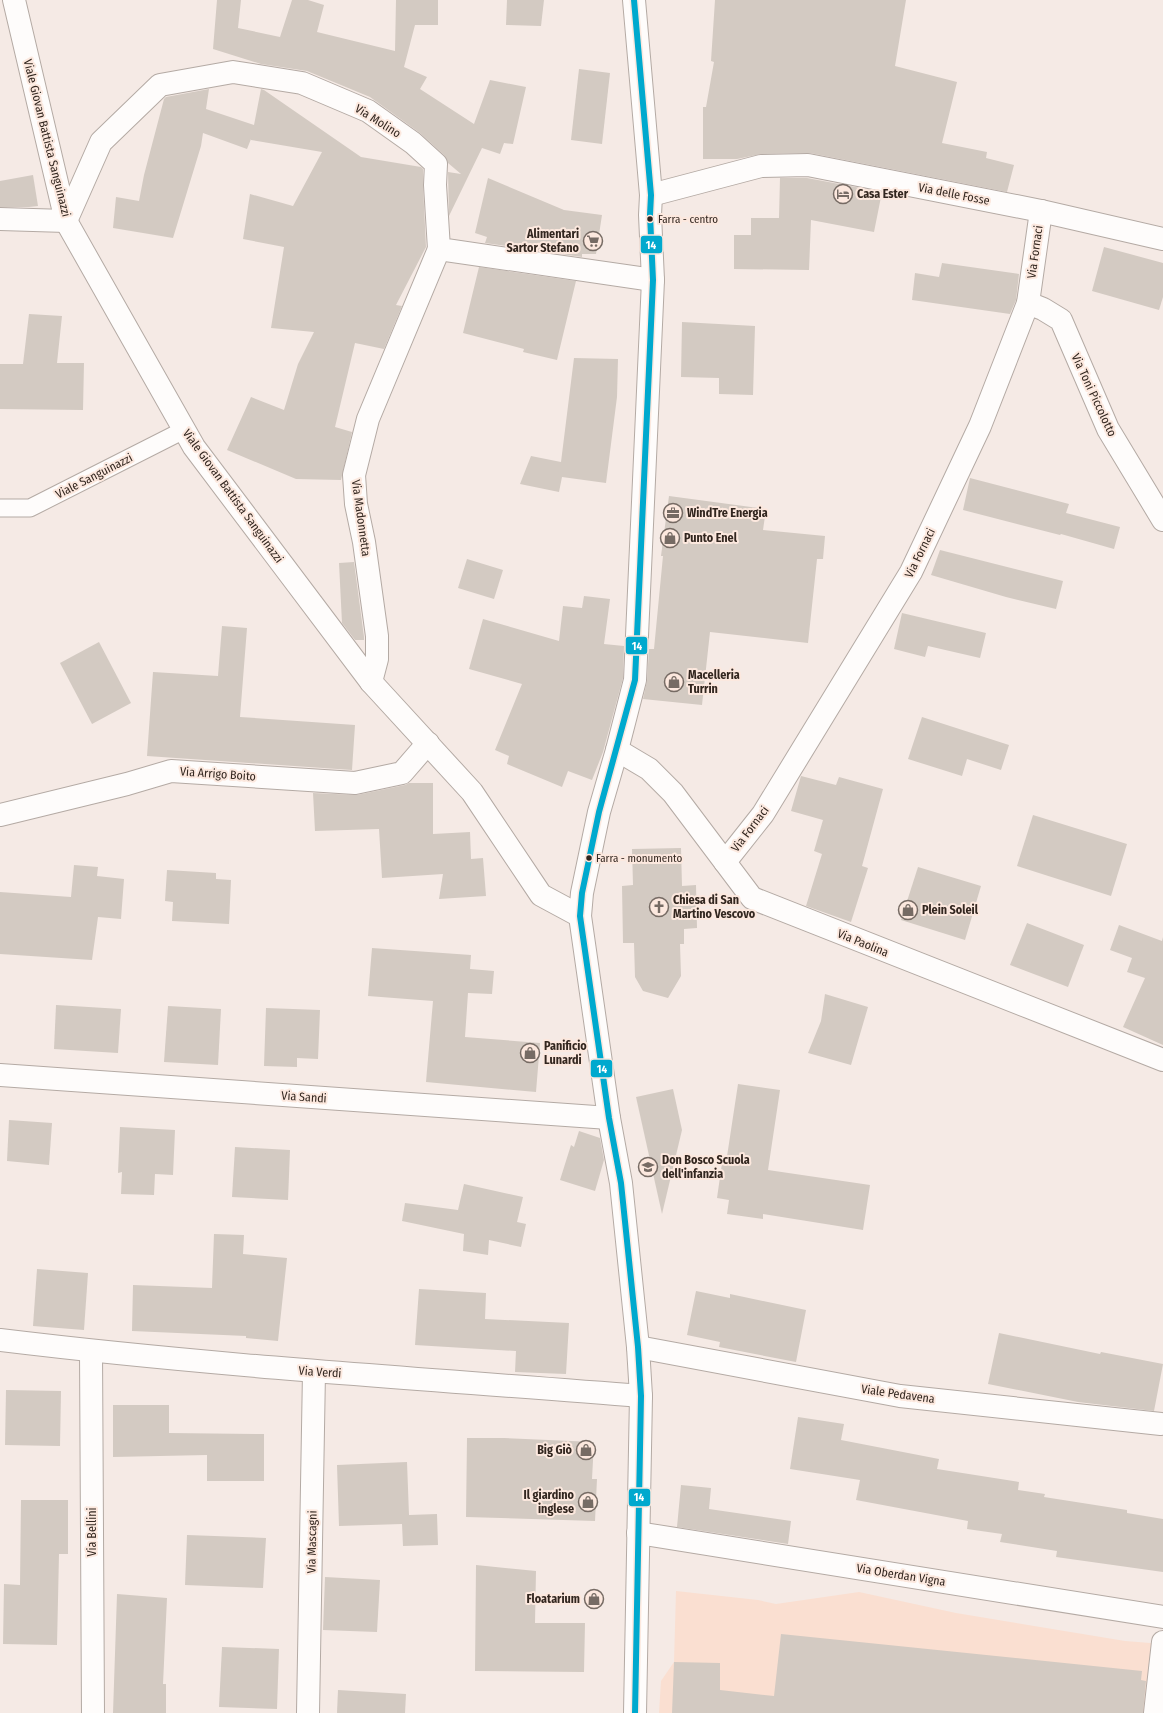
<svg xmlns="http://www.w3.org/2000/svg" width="1163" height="1713" font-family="'Fira Sans Condensed',sans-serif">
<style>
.built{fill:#fadfd1}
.building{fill:#d3cac2}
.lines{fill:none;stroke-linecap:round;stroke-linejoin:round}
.lane-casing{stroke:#b4aaa4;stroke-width:19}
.street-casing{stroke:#b4aaa4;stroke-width:24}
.secondary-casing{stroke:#b4aaa4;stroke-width:24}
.lane{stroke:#fefcfb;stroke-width:17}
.street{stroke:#fefcfb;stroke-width:22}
.secondary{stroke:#fefcfb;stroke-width:22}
.bus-1-casing{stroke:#fce8de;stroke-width:9}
.bus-1{stroke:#00a9ce;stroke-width:6}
.bus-dot{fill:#32261f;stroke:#fce8de;stroke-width:1.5}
.labels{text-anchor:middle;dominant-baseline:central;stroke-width:4;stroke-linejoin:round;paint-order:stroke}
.bus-label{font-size:11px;fill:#32261f;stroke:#fce8de;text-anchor:start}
.street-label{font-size:12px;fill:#32261f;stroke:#fce8de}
.poi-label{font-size:12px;font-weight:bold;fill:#32261f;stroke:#fce8de;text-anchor:start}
.line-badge{stroke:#fce8de;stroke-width:1.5}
.badge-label{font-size:11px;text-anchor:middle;font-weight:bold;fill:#fff}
</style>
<rect width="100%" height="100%" fill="#f5eae5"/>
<!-- built -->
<path class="built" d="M 676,1591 L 758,1600 L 776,1604 L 859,1592 L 956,1613 L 1125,1641 L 1163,1644 L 1163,1713 L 659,1713 L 661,1681 L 674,1662 Z"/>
<!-- building -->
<g class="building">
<path d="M 217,0 L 241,0 L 238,28 L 280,37 L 292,0 L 308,0 L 324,5 L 317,32 L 395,51 L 396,0 L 438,0 L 438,25 L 415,25 L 404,67 L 427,77 L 420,89 L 474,124 L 490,80 L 526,87 L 513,144 L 504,143 L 500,154 L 482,148 L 449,216 L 448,172 L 461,174 L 448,163 L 444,155 L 420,133 L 370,97 L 307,71 L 261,64 L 213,49 Z"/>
<path d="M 507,0 L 544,0 L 541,26 L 506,25 Z"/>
<path d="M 715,0 L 906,0 L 895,66 L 957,82 L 942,143 L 987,152 L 986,158 L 1014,165 L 1007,192 L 810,153 L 761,154 L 737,159 L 703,159 L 703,107 L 706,107 L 714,62 L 711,61 Z"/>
<path d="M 579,69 L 610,73 L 602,144 L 571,140 Z"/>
<path d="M 209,89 L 206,109 L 254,125 L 261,89 L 264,90 L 361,157 L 421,167 L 423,169 L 423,186 L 426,247 L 396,305 L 402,306 L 384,349 L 355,343 L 335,427 L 352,432 L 341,480 L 296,479 L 227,450 L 251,397 L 284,410 L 298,364 L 314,332 L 271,328 L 284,247 L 243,239 L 250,194 L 293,206 L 322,152 L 251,140 L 251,139 L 247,149 L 203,133 L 201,146 L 173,238 L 113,228 L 116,197 L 139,201 L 144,175 L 164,99 L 166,97 Z"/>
<path d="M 33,175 L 38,206 L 29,207 L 0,207 L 0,181 Z"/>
<path d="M 488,178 L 564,210 L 602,215 L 596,254 L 582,254 L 582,257 L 485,243 L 487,237 L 475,233 Z"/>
<path d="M 780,178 L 807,178 L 882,192 L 874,232 L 811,220 L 809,270 L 734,269 L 734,235 L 751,235 L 751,218 L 779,218 Z"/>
<path d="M 1104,247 L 1163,263 L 1163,297 L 1159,310 L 1092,291 Z"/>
<path d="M 942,263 L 1019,274 L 1016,300 L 1010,314 L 912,300 L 915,273 L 939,277 Z"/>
<path d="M 479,267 L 576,281 L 557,360 L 523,352 L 524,349 L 463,333 Z"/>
<path d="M 29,314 L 62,316 L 57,363 L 84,363 L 83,410 L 0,409 L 0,364 L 23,364 Z"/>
<path d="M 682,322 L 755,326 L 753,395 L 719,394 L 719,378 L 681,377 Z"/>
<path d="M 574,358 L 618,359 L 617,397 L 606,483 L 562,477 L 559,492 L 520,484 L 531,456 L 561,462 Z"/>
<path d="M 970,478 L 1069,504 L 1066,513 L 1120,527 L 1114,549 L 1061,534 L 1060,535 L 963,510 Z"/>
<path d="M 669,496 L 766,509 L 763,530 L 825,536 L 823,559 L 817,559 L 808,643 L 710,632 L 702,705 L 643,699 L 647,681 L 649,649 L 654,649 L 663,556 L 661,556 Z"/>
<path d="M 940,550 L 1063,581 L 1056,609 L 1006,597 L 931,575 Z"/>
<path d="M 467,559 L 503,570 L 494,599 L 458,588 Z"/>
<path d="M 354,562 L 364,637 L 364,640 L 355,640 L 342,623 L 339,563 Z"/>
<path d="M 584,596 L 610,599 L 604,644 L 624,646 L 623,678 L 603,752 L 592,780 L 568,771 L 562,787 L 507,764 L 509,756 L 495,750 L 522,684 L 469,669 L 483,619 L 559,641 L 563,606 L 582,608 Z"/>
<path d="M 902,613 L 986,633 L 980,658 L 928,646 L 925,657 L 894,649 Z"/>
<path d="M 222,626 L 247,628 L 240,717 L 355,725 L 352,770 L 147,756 L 153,672 L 218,676 Z"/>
<path d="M 99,642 L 131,703 L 92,724 L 60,663 Z"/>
<path d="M 922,717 L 1009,745 L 1001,770 L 967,759 L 962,776 L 908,759 Z"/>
<path d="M 801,776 L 836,785 L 839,777 L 883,789 L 862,866 L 868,868 L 851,922 L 806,906 L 822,854 L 814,851 L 823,820 L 791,811 Z"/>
<path d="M 409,783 L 433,783 L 433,834 L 470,832 L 471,859 L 483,858 L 486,896 L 439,899 L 443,874 L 382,878 L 379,829 L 315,831 L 313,793 L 357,795 L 405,785 Z"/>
<path d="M 1033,815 L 1127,844 L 1111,896 L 1017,866 Z"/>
<path d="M 681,848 L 682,886 L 696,885 L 697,928 L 684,929 L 684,944 L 680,944 L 681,976 L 668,998 L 643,991 L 635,977 L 634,943 L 623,943 L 622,886 L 633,885 L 632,849 Z"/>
<path d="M 74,865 L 98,867 L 97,876 L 124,879 L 121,919 L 98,917 L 92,960 L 0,954 L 0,892 L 71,897 Z"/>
<path d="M 918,867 L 981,886 L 965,940 L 901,920 Z"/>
<path d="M 167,870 L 216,873 L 216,879 L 231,880 L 229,924 L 172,921 L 173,902 L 165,901 Z"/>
<path d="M 1027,923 L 1084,945 L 1068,987 L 1010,965 Z"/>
<path d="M 1119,925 L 1162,941 L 1163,937 L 1163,1045 L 1123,1027 L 1145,978 L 1127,972 L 1132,958 L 1110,950 Z"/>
<path d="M 372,948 L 471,955 L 470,969 L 494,971 L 492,994 L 468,993 L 465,1037 L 540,1043 L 536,1092 L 426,1082 L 433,1001 L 368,996 Z"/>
<path d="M 825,994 L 868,1007 L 851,1065 L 808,1053 L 821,1021 Z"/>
<path d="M 56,1005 L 121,1009 L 118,1053 L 54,1049 Z"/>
<path d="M 168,1006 L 221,1009 L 218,1065 L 164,1062 Z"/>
<path d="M 266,1008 L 320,1010 L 318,1059 L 297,1058 L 297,1067 L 264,1066 Z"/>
<path d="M 738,1084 L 780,1090 L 768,1170 L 870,1185 L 863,1230 L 763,1214 L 763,1219 L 727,1214 L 729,1200 L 717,1198 L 722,1163 L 726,1163 Z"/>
<path d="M 673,1089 L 682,1130 L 662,1214 L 636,1097 Z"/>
<path d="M 9,1120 L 52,1123 L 49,1165 L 7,1161 Z"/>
<path d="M 120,1127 L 175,1130 L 173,1175 L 155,1174 L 154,1195 L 121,1194 L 122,1172 L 118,1173 Z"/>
<path d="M 579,1131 L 600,1138 L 604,1160 L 595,1191 L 560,1180 L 571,1145 L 574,1147 Z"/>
<path d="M 235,1147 L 290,1150 L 288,1200 L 232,1197 Z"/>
<path d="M 464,1184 L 523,1197 L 517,1222 L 526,1224 L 521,1247 L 489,1240 L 488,1255 L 463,1251 L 464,1234 L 402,1221 L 405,1203 L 458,1210 Z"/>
<path d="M 214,1234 L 244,1235 L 243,1254 L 287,1258 L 278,1341 L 246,1338 L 246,1336 L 132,1331 L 133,1285 L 212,1288 Z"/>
<path d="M 37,1269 L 88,1273 L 84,1330 L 33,1326 Z"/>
<path d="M 419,1289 L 486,1293 L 485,1319 L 569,1323 L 566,1374 L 515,1372 L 516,1351 L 415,1345 Z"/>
<path d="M 696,1291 L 730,1298 L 730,1294 L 806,1310 L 796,1362 L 719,1347 L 720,1342 L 687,1335 Z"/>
<path d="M 999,1333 L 1100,1354 L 1101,1352 L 1163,1364 L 1154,1411 L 1078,1402 L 988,1384 Z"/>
<path d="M 6,1390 L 61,1391 L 60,1446 L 5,1445 Z"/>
<path d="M 113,1405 L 169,1405 L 169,1433 L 264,1434 L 264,1481 L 207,1481 L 207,1455 L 113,1457 Z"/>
<path d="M 798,1417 L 844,1424 L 841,1440 L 939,1459 L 937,1469 L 1019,1482 L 1018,1490 L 1045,1494 L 1044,1497 L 1127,1510 L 1127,1513 L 1163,1519 L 1163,1572 L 1056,1557 L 1057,1551 L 1000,1542 L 1002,1534 L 967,1529 L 968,1521 L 856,1500 L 860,1480 L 790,1469 Z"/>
<path d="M 467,1438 L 504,1438 L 594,1442 L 592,1479 L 597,1479 L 595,1521 L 466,1517 Z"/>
<path d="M 407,1462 L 409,1515 L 437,1514 L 438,1545 L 403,1546 L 402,1524 L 339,1526 L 337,1465 Z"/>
<path d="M 681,1485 L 711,1488 L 709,1509 L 791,1521 L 788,1544 L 677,1527 Z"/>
<path d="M 21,1500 L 68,1500 L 68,1554 L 59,1554 L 57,1645 L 3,1644 L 4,1584 L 20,1585 Z"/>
<path d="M 187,1535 L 266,1538 L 263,1588 L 185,1585 Z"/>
<path d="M 476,1565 L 536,1571 L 535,1623 L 585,1623 L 584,1672 L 475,1671 Z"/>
<path d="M 325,1577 L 380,1580 L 377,1632 L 323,1630 Z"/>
<path d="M 117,1594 L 167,1598 L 163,1684 L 166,1684 L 166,1713 L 113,1713 Z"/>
<path d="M 781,1634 L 1142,1671 L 1141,1680 L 1146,1681 L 1143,1713 L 672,1713 L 674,1662 L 720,1663 L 720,1690 L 774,1696 Z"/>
<path d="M 222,1647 L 279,1649 L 277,1709 L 219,1707 Z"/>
<path d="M 338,1690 L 406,1694 L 405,1713 L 337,1713 Z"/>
</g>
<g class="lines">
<defs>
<path id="lane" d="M 0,508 L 30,508 L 184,430"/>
<g id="street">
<path d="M 651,195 L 761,166 L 808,165 L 1041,211 L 1163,239"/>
<path d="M 66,221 L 101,142 L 160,85 L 233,72 L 302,83 L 368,111 L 413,143 L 436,164 L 435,185 L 439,249 L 653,280"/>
<path d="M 1028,303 L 1043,309 L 1061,320 L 1108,429 L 1163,520"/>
<path d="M 371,682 L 377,659 L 377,636 L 364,542 L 356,504 L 354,475 L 368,419 L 439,249"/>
<path d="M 617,750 L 649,769 L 673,793 L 752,898 L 1163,1060"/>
<path d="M 0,815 L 127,784 L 171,771 L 355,783 L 402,773 L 428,743"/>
<path d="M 725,862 L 763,814 L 911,572 L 980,426 L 1028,303 L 1041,211"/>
<path d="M 0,1075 L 609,1118"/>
<path d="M 0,1340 C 213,1366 427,1379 641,1396"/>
<path d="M 638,1347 L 900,1396 L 1161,1424"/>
<path d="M 91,1351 L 93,1713"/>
<path d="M 638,1533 L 1163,1617"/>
<path d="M 308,1713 L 314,1372"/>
<path d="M 1155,1713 L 1163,1642"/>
</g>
<g id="secondary">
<path d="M 14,0 L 66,221 L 194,447 L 371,682 L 472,792 L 541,895 L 580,916"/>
<path d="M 634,0 L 651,195 L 650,215 L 653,280 L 635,680 L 617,750 L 599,812 L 582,893 L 580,916 L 609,1118 L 621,1183 L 638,1347 L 641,1396 L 635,1713"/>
<path d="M 0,219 L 66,221"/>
</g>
</defs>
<!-- lane casing -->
<use href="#lane" class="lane-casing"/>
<!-- street casing -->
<use href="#street" class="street-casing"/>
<!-- secondary casing -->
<use href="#secondary" class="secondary-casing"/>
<!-- lane -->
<use href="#lane" class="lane"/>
<!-- street -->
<use href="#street" class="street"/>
<!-- secondary -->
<use href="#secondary" class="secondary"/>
<defs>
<path id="bus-1" d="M 634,0 L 651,195 L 650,215 L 653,280 L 635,680 L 599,812 L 582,893 L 580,916 L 609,1118 L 621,1183 L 638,1347 L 641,1396 L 635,1713"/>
</defs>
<!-- bus-1 casing -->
<use href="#bus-1" class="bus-1-casing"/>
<!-- bus-1 -->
<use href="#bus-1" class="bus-1"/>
</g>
<!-- icons -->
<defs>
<symbol id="hotel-ring" viewBox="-11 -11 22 22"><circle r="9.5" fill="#fce8de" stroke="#766b64" stroke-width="1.5"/><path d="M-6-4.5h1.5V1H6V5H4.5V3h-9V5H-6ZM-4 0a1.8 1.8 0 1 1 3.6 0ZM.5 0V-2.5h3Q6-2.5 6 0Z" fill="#766b64"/></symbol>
<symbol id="supermarket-ring" viewBox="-11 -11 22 22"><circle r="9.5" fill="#fce8de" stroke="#766b64" stroke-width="1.5"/><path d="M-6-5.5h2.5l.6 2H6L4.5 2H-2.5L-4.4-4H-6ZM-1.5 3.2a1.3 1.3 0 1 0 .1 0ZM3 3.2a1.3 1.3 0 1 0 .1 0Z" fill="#766b64"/></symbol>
<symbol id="office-ring" viewBox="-11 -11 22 22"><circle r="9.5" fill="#fce8de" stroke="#766b64" stroke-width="1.5"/><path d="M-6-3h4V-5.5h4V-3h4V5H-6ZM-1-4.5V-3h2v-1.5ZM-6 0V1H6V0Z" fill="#766b64"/></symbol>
<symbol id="shop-ring" viewBox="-11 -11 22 22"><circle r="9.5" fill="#fce8de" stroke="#766b64" stroke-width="1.5"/><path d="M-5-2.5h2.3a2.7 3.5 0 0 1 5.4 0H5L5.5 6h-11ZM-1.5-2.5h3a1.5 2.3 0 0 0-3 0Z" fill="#766b64"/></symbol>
<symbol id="church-ring" viewBox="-11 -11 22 22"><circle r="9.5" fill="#fce8de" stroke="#766b64" stroke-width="1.5"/><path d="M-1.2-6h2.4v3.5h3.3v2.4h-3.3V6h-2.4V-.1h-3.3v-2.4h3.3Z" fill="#766b64"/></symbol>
<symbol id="school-ring" viewBox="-11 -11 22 22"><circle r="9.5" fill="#fce8de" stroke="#766b64" stroke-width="1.5"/><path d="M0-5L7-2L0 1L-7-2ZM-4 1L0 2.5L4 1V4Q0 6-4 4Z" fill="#766b64"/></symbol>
</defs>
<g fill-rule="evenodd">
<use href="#hotel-ring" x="832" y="183" width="22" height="22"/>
<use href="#supermarket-ring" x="582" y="230" width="22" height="22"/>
<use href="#office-ring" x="662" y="502" width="22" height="22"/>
<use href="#shop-ring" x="659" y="527" width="22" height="22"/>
<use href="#shop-ring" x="663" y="671" width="22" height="22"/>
<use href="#church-ring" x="648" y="896" width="22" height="22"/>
<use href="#shop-ring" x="897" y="899" width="22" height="22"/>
<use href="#shop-ring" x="519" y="1042" width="22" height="22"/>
<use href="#school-ring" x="637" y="1156" width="22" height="22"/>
<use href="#shop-ring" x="575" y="1439" width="22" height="22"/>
<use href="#shop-ring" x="577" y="1491" width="22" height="22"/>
<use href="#shop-ring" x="583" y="1588" width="22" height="22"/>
</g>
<!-- markers -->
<g class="bus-dot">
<circle cx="650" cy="219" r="3.5"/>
<circle cx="589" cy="858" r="3.5"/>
</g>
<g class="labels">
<!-- bus labels -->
<g class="bus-label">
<text x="658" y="219">Farra - centro</text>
<text x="596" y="858">Farra - monumento</text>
</g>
<!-- street labels -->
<g class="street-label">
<text transform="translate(378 121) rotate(32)">Via Molino</text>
<text transform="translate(47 138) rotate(76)">Viale Giovan Battista Sanguinazzi</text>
<text transform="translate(954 194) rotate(11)">Via delle Fosse</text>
<text transform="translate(1035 252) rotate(-82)">Via Fornaci</text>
<text transform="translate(1094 395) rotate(65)">Via Toni Piccolotto</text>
<text transform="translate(94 476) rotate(-27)">Viale Sanguinazzi</text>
<text transform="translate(233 496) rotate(54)">Viale Giovan Battista Sanguinazzi</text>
<text transform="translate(361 518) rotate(82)">Via Madonnetta</text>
<text transform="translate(920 553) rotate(-64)">Via Fornaci</text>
<text transform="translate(218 774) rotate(4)">Via Arrigo Boito</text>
<text transform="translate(750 829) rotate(-53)">Via Fornaci</text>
<text transform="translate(863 943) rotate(22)">Via Paolina</text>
<text transform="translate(304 1097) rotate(4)">Via Sandi</text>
<text transform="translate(320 1372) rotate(4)">Via Verdi</text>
<text transform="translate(898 1394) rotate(8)">Viale Pedavena</text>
<text transform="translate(92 1532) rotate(-90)">Via Bellini</text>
<text transform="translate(312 1542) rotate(-89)">Via Mascagni</text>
<text transform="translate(901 1575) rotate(9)">Via Oberdan Vigna</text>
</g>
<!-- poi labels -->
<g class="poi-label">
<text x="857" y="194">Casa Ester</text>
<text x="579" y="234" text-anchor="end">Alimentari<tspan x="579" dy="14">Sartor Stefano</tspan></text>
<text x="687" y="513">WindTre Energia</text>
<text x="684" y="538">Punto Enel</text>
<text x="688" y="675">Macelleria<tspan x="688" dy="14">Turrin</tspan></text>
<text x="673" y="900">Chiesa di San<tspan x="673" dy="14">Martino Vescovo</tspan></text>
<text x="922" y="910">Plein Soleil</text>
<text x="544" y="1046">Panificio<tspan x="544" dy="14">Lunardi</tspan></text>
<text x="662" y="1160">Don Bosco Scuola<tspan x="662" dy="14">dell'infanzia</tspan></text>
<text x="572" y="1450" text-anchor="end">Big Giò</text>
<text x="574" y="1495" text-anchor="end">Il giardino<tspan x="574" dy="14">inglese</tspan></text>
<text x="580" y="1599" text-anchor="end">Floatarium</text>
</g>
</g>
<g class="line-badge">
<rect x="640" y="235" width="23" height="19" rx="4" fill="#00a9ce"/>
<rect x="625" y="636" width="23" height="19" rx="4" fill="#00a9ce"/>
<rect x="590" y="1059" width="23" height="19" rx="4" fill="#00a9ce"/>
<rect x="628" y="1488" width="23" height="19" rx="4" fill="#00a9ce"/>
</g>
<g class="badge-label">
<text x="651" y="249">14</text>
<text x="637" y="650">14</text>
<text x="602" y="1073">14</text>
<text x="639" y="1501">14</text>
</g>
</svg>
